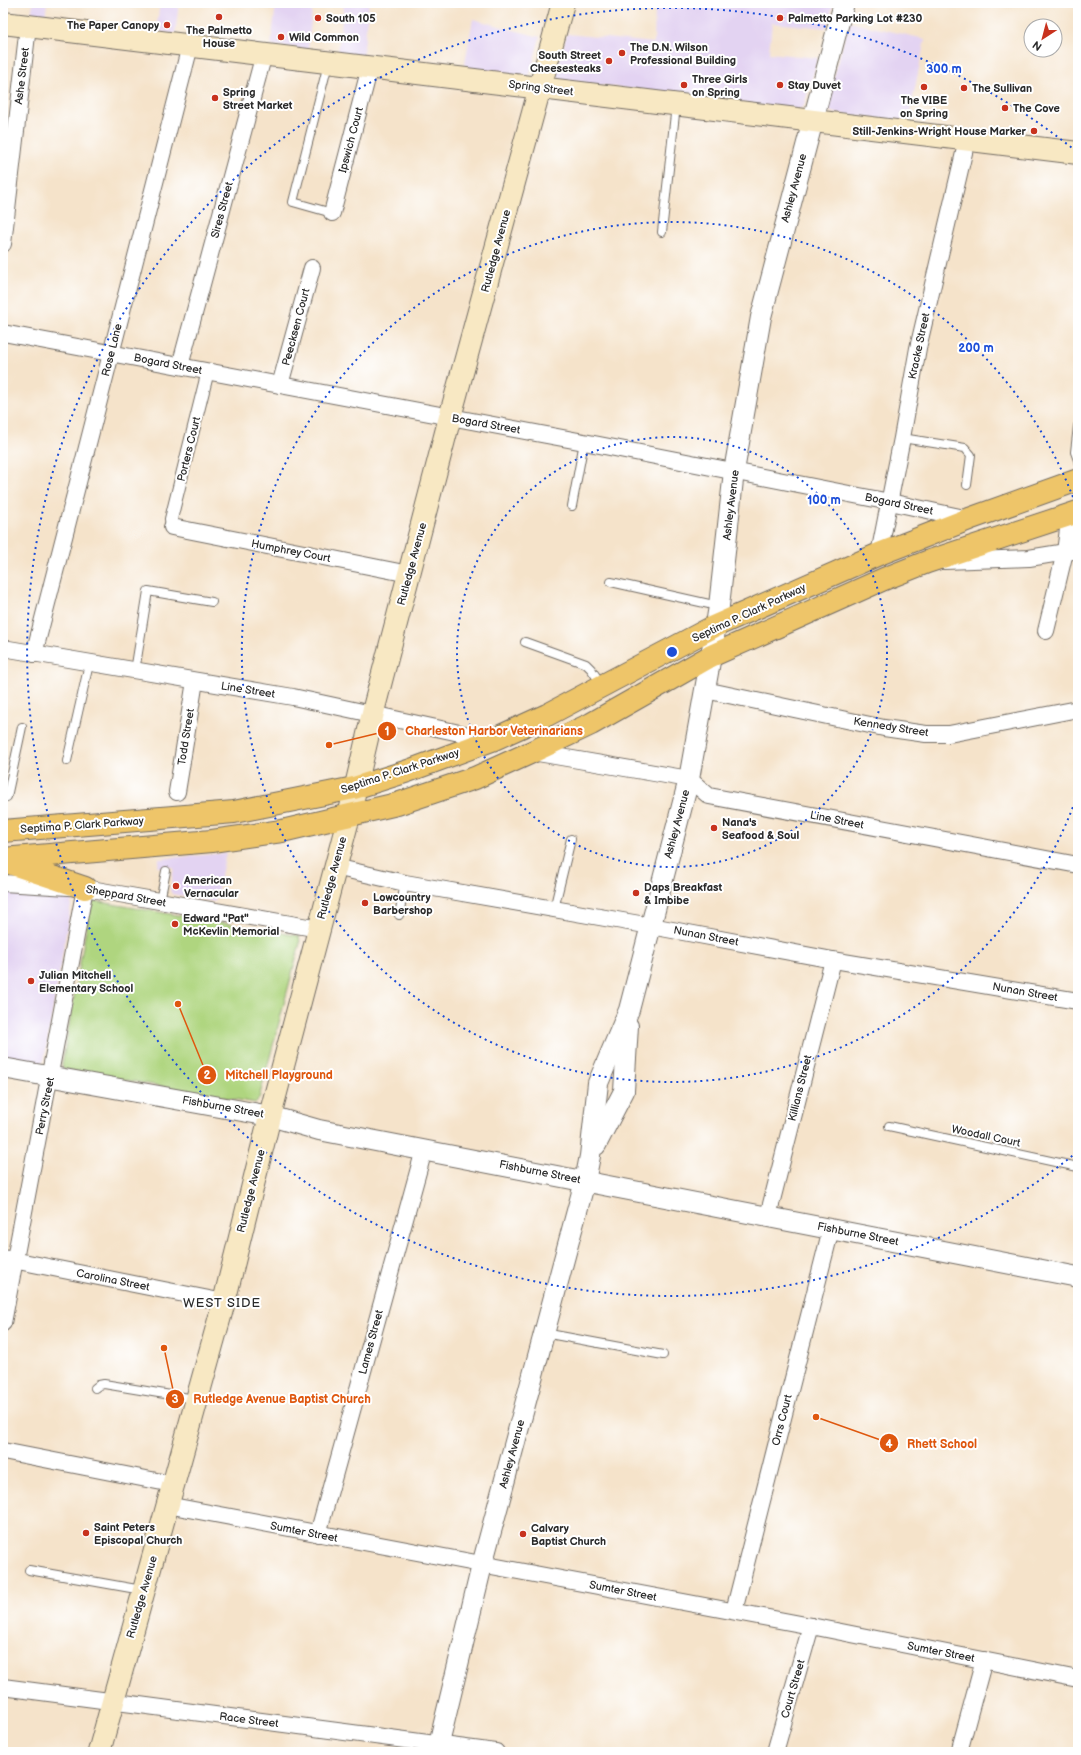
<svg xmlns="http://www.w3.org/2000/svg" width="1081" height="1755" font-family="'Balsamiq Sans',sans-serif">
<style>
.built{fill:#e3d3f2}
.green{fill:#afd57f;stroke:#6d8055}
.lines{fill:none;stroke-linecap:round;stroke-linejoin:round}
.service-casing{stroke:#726b63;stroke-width:10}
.pedestrian-casing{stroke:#726b63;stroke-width:14}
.minor-casing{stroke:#726b63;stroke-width:18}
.tertiary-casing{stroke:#726b63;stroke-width:22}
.secondary-casing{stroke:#726b63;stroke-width:24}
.trunk-casing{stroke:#726b63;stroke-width:24}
.service{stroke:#fff;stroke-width:8}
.pedestrian{stroke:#fff;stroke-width:12}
.minor{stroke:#fff;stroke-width:16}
.tertiary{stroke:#fff;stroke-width:20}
.secondary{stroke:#f8e8c3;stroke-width:22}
.trunk{stroke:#eec569;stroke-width:22}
.ring{fill:none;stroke:#1d4ed8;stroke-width:2;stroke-dasharray:2 4}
.poi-dot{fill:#c8321e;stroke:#fff;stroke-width:1.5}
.labels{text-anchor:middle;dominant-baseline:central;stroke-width:4;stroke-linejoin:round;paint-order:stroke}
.poi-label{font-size:11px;font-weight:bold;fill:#2b2b2b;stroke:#fff;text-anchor:start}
.street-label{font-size:11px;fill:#2b2b2b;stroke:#fff}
.quarter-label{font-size:13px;letter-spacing:1px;fill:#2b2b2b;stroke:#fff}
.centre{fill:#1d4ed8;stroke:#fff;stroke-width:2}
.ring-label{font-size:12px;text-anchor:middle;font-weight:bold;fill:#1d4ed8;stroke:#fff;stroke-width:4;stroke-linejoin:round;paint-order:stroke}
.leader{fill:none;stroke:#df570e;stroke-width:1.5}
.callout-dot{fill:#df570e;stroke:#fff;stroke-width:1.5}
.mark-label{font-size:12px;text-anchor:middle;font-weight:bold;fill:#fff}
.callout-label{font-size:12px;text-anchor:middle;font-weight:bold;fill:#df570e;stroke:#fff;stroke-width:4;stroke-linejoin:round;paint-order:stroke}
</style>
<rect width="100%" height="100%" fill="#fff"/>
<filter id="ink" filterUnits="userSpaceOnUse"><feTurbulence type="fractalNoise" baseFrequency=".025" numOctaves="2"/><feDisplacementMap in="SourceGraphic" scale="8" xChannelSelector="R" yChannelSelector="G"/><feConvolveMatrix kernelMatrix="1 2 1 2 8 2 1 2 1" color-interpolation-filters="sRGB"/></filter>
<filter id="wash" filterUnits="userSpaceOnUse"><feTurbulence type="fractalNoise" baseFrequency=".012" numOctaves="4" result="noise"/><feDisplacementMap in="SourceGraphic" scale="16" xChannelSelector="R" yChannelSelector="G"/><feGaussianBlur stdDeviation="0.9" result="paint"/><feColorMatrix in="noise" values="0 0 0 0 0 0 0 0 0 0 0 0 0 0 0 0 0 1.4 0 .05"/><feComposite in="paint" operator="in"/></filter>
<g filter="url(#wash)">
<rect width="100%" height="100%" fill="#f5e3ca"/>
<!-- built -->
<g class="built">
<path d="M 33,3 L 47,3 L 45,18 L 31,16 Z"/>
<path d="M 160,3 L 179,3 L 175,34 L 156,31 Z"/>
<path d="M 276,3 L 313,3 L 308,50 L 271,45 Z"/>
<path d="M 344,3 L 369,3 L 363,56 L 338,53 Z"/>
<path d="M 619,3 L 834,3 L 826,28 L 772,23 L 769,53 L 818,58 L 805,102 L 803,107 L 796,110 L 561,80 L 557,76 L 556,72 L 567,34 L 654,43 L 655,9 Z"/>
<path d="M 473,19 L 540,37 L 530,74 L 526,76 L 464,68 Z"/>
<path d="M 849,22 L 925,39 L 908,122 L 834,113 L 828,110 L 826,106 Z"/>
<path d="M 226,853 L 215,902 L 172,894 L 170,890 L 174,867 L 158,867 L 159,859 Z"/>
<path d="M 22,890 L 67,894 L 72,899 L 44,1060 L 40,1065 L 3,1059 L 3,892 Z"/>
</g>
<!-- green -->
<path class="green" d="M 94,901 L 299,936 L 300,943 L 259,1098 L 256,1103 L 63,1069 L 62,1065 L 90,907 Z"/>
</g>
<g filter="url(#ink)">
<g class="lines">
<defs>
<g id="service">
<path d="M 328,64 L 293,202 L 332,213"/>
<path d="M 662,232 L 676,105"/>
<path d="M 1078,426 L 1075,452 L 1078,460"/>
<path d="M 902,438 L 965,448 L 971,455 L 967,485"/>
<path d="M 572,506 L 584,442"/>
<path d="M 611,582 L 718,606"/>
<path d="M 525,642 L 586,664 L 591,669 L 602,685"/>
<path d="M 135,671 L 148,591 L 212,602"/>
<path d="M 67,761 L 89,664"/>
<path d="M 3,798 L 7,797 L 22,727"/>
<path d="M 160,901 L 166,871"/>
<path d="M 554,909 L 571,839"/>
<path d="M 399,915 L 405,883"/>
<path d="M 889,1126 L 1078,1167"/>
<path d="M 544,1333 L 663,1355"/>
<path d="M 95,1388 L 99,1385 L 104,1384 L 195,1399"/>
<path d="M 29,1570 L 142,1590"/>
</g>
<path id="pedestrian" d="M 172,527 L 171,519 L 208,371"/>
<g id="minor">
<path d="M 332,213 L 370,67"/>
<path d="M 3,244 L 28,26"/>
<path d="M 3,333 L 584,442 L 890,502 L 969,519"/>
<path d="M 180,366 L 264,54"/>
<path d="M 280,385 L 312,268"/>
<path d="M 172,527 L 409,574"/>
<path d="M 879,554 L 902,438 L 918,348 L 967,140"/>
<path d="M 944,561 L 1029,558 L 1078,550"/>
<path d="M 1046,631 L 1065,552 L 1070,514"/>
<path d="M 3,648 L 293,697 L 492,740"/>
<path d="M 34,654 L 190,46"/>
<path d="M 705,690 L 884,728 L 926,734 L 949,734 L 1078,709"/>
<path d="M 532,752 L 689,779 L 709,796 L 1078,865"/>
<path d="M 177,792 L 195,681"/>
<path d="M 335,867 L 405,883 L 651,926 L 833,960 L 1078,1001"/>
<path d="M 3,883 L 85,888 L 319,929"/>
<path d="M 768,1216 L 833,960"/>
<path d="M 3,1258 L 224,1302"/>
<path d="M 3,1323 L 85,888"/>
<path d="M 3,1451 L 172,1484"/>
<path d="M 167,1505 L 811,1626 L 1078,1679"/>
<path d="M 318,1534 L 424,1150"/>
<path d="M 734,1611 L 831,1229"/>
<path d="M 3,1687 L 496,1752"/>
<path d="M 775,1752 L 811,1626"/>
<path d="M 959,1752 L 984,1660"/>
</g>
<g id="tertiary">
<path d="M 3,1068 L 270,1116 L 319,1130 L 1078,1277"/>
<path d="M 596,1145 L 624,1091 L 628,1026"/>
<path d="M 437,1752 L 482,1565 L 585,1181 L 590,1156 L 598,1083 L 629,1010 L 689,779 L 711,656 L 719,606 L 734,471 L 761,317 L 844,3"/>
</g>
<g id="secondary">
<path d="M 3,23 L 1078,153"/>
<path d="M 99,1752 L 224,1302 L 273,1104 L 349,816 L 375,704 L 450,417 L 563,3"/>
</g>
<g id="trunk">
<path d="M 3,831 L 234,812 L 354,788 L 408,771 L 492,740 L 547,715 L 715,626 L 879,554 L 969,519 L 1078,480"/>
<path d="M 3,859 L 212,841 L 282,831 L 397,804 L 475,778 L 532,752 L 591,724 L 711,656 L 884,579 L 927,562 L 1078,512"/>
<path d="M 10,863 L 85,888"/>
</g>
</defs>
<!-- service casing -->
<use href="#service" class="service-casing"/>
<!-- pedestrian casing -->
<use href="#pedestrian" class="pedestrian-casing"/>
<!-- minor casing -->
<use href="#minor" class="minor-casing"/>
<!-- tertiary casing -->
<use href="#tertiary" class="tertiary-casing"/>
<!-- secondary casing -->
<use href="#secondary" class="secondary-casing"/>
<!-- trunk casing -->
<use href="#trunk" class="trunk-casing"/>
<!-- service -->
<use href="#service" class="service"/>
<!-- pedestrian -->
<use href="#pedestrian" class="pedestrian"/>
<!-- minor -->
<use href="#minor" class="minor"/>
<!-- tertiary -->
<use href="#tertiary" class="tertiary"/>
<!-- secondary -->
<use href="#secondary" class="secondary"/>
<!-- trunk -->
<use href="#trunk" class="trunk"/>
</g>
</g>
<!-- distance rings -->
<g class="ring">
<circle cx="672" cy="652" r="215"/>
<path d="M1077 796A430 430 0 1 1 1077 508"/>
<path d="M1077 1152A644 644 0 1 1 1077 152"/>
</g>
<!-- markers -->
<g class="poi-dot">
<circle cx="219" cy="17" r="4"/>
<circle cx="318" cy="18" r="4"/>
<circle cx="780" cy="18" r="4"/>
<circle cx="167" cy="25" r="4"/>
<circle cx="281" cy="37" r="4"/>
<circle cx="622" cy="53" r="4"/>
<circle cx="609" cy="61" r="4"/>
<circle cx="684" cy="85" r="4"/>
<circle cx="780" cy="85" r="4"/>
<circle cx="924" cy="87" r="4"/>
<circle cx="964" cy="88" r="4"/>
<circle cx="215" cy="98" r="4"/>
<circle cx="1005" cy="108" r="4"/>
<circle cx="1034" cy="131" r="4"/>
<circle cx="714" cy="828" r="4"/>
<circle cx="176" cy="886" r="4"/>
<circle cx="636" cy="893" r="4"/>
<circle cx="365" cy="903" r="4"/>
<circle cx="175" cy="924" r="4"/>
<circle cx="31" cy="981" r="4"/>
<circle cx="86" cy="1533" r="4"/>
<circle cx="523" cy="1534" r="4"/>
</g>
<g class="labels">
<!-- poi labels -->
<g class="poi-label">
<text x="326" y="18">South 105</text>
<text x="788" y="18">Palmetto Parking Lot #230</text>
<text x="159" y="25" text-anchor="end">The Paper Canopy</text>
<text x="219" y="30" text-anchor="middle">The Palmetto<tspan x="219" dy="13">House</tspan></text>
<text x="289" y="37">Wild Common</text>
<text x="630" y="47">The D.N. Wilson<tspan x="630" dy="13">Professional Building</tspan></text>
<text x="601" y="55" text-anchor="end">South Street<tspan x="601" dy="13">Cheesesteaks</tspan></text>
<text x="692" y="79">Three Girls<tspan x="692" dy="13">on Spring</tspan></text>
<text x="788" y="85">Stay Duvet</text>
<text x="972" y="88">The Sullivan</text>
<text x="223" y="92">Spring<tspan x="223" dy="13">Street Market</tspan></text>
<text x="924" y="100" text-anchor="middle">The VIBE<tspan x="924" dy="13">on Spring</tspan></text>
<text x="1013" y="108">The Cove</text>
<text x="1026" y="131" text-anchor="end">Still-Jenkins-Wright House Marker</text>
<text x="722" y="822">Nana's<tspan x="722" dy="13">Seafood &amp; Soul</tspan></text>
<text x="184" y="880">American<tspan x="184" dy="13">Vernacular</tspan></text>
<text x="644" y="887">Daps Breakfast<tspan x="644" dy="13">&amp; Imbibe</tspan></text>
<text x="373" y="897">Lowcountry<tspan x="373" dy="13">Barbershop</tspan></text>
<text x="183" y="918">Edward "Pat"<tspan x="183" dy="13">McKevlin Memorial</tspan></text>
<text x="39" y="975">Julian Mitchell<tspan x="39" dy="13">Elementary School</tspan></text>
<text x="94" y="1527">Saint Peters<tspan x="94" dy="13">Episcopal Church</tspan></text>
<text x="531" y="1528">Calvary<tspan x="531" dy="13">Baptist Church</tspan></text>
</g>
<!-- street labels -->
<g class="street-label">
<text transform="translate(22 76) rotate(-83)">Ashe Street</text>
<text transform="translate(541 88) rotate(7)">Spring Street</text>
<text transform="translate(351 140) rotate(-75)">Ipswich Court</text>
<text transform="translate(794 188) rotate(-75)">Ashley Avenue</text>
<text transform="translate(222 210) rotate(-75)">Sires Street</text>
<text transform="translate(496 251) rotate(-75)">Rutledge Avenue</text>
<text transform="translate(296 327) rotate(-75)">Peecksen Court</text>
<text transform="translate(919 346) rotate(-78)">Kracke Street</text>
<text transform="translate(112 350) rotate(-76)">Rose Lane</text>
<text transform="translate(168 364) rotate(11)">Bogard Street</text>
<text transform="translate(486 424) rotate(10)">Bogard Street</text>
<text transform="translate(189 449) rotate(-76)">Porters Court</text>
<text transform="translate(899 504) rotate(12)">Bogard Street</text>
<text transform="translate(731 505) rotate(-83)">Ashley Avenue</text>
<text transform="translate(291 551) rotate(11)">Humphrey Court</text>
<text transform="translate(412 564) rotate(-75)">Rutledge Avenue</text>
<text transform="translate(749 613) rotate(-25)">Septima P. Clark Parkway</text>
<text transform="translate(248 690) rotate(9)">Line Street</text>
<text transform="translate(891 727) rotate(9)">Kennedy Street</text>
<text transform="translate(186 737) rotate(-81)">Todd Street</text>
<text transform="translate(400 771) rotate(-18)">Septima P. Clark Parkway</text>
<text transform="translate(837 820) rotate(11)">Line Street</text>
<text transform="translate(677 824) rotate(-75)">Ashley Avenue</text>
<text transform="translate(82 825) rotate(-4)">Septima P. Clark Parkway</text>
<text transform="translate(332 878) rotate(-75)">Rutledge Avenue</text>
<text transform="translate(126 896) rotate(10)">Sheppard Street</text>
<text transform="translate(706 936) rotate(11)">Nunan Street</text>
<text transform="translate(1025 992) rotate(10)">Nunan Street</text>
<text transform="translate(800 1088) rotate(-76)">Killians Street</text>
<text transform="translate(45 1106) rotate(-79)">Perry Street</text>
<text transform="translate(223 1107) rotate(10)">Fishburne Street</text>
<text transform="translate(986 1136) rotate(12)">Woodall Court</text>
<text transform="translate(540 1172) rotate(11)">Fishburne Street</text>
<text transform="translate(251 1191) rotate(-76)">Rutledge Avenue</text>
<text transform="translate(858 1234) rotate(11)">Fishburne Street</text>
<text transform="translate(113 1280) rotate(11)">Carolina Street</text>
<text transform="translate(371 1342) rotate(-75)">Lames Street</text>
<text transform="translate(782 1420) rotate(-76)">Orrs Court</text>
<text transform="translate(512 1454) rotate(-75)">Ashley Avenue</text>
<text transform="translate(304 1532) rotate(11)">Sumter Street</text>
<text transform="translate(623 1591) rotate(11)">Sumter Street</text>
<text transform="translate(142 1597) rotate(-74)">Rutledge Avenue</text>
<text transform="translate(941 1652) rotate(11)">Sumter Street</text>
<text transform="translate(793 1689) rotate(-74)">Court Street</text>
<text transform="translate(249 1720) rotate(7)">Race Street</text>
</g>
<!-- quarter labels -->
<g class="quarter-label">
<text x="222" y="1303">WEST SIDE</text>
</g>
</g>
<circle cx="672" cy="652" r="6" class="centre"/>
<g class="ring-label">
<text x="944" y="73">300 m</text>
<text x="976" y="352">200 m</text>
<text x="824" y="504">100 m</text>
</g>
<!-- callouts -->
<path class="leader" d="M329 745L387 731M178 1004L207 1075M164 1348L175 1399M816 1417L889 1443"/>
<g class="callout-dot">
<circle cx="329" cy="745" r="4"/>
<circle cx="178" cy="1004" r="4"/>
<circle cx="164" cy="1348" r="4"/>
<circle cx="816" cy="1417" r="4"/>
<circle cx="387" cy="731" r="10"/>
<circle cx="207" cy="1075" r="10"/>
<circle cx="175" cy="1399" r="10"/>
<circle cx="889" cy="1443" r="10"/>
</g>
<g class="mark-label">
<text x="387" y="735">1</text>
<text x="207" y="1079">2</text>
<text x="175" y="1403">3</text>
<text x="889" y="1448">4</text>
</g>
<g class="callout-label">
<text x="494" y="735">Charleston Harbor Veterinarians</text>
<text x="279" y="1079">Mitchell Playground</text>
<text x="282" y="1403">Rutledge Avenue Baptist Church</text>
<text x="942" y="1448">Rhett School</text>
</g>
<!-- margin -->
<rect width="1081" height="1755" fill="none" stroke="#fff" stroke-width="16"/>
<!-- north arrow -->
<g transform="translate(1043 38) rotate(216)"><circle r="19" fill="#ffffff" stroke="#aaaaaa"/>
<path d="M0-3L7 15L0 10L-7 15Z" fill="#c8321e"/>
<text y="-6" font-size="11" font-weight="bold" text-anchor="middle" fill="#2b2b2b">N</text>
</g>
</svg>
